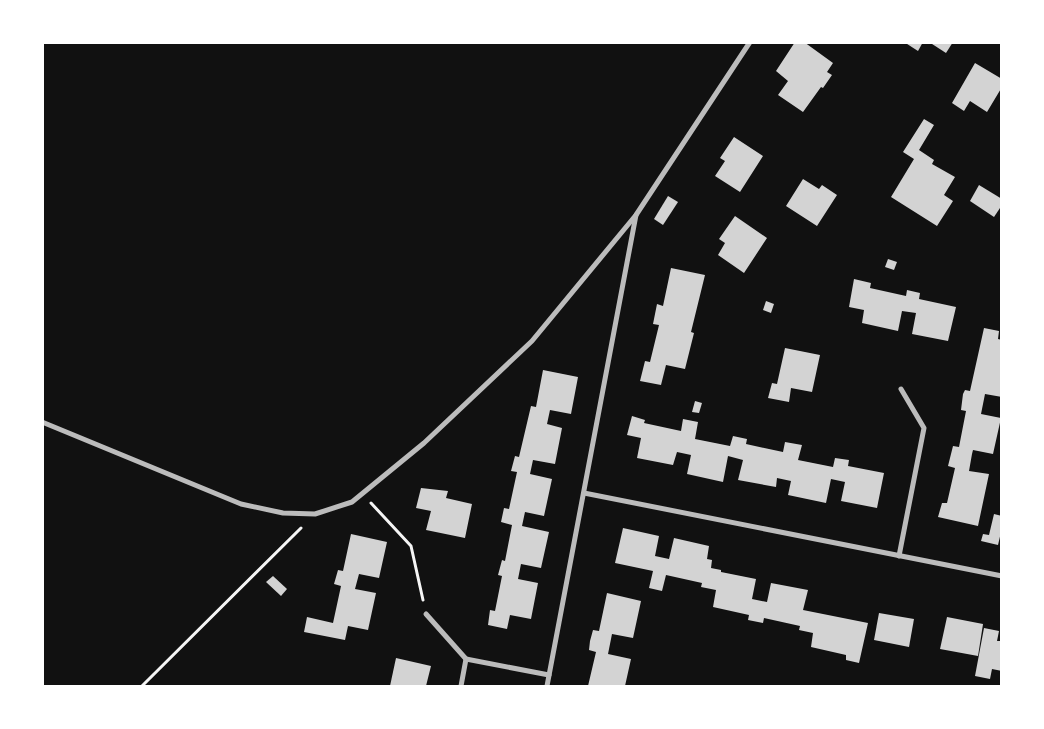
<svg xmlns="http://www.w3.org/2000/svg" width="1044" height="729" font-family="'Titillium Web',sans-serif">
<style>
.building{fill:#d3d3d3}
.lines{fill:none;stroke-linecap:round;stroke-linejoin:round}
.path{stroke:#f5f5f5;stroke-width:3}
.minor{stroke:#bcbcbc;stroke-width:5}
</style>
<rect width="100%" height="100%" fill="#111"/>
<!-- building -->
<g class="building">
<path d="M 795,42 L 804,42 L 833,63 L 827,72 L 832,75 L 823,88 L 821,87 L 803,112 L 778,95 L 788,81 L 776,71 Z"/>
<path d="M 904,42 L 923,42 L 918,51 Z"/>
<path d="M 929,42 L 953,42 L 946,53 Z"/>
<path d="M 975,63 L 1002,79 L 1002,87 L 987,112 L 970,101 L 964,111 L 952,103 Z"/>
<path d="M 924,119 L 934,125 L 919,150 L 934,160 L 932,164 L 955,177 L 944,195 L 953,201 L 937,226 L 891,197 L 914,159 L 903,152 Z"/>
<path d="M 734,137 L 763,156 L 740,192 L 715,176 L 725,161 L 720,158 Z"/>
<path d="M 803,179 L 819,189 L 822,185 L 837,195 L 817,226 L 786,206 Z"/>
<path d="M 979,185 L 1002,199 L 1002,205 L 994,217 L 970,201 Z"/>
<path d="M 668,196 L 678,202 L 663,225 L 654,219 Z"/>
<path d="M 735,216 L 767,238 L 744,273 L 718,255 L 725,243 L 719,239 Z"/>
<path d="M 888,259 L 897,262 L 894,270 L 885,267 Z"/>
<path d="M 671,268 L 705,275 L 691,332 L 694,333 L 685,369 L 666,365 L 661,385 L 640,381 L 645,361 L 650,362 L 659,325 L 653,324 L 657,304 L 663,306 Z"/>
<path d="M 854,279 L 871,283 L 870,288 L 906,296 L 907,290 L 920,293 L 919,299 L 956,307 L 948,341 L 912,334 L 916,313 L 902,311 L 898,331 L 862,323 L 864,310 L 849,307 Z"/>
<path d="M 766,301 L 774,304 L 771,313 L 763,310 Z"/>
<path d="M 984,328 L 999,331 L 998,339 L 1002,340 L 1002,397 L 985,394 L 981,414 L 1001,418 L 993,454 L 973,450 L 972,454 L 969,471 L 989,474 L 978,526 L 938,517 L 942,503 L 947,503 L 955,468 L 948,466 L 953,446 L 959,447 L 966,411 L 961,410 L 963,394 L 965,390 L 970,391 Z"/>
<path d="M 785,348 L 820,355 L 812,392 L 791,388 L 789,402 L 768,398 L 772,383 L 777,384 Z"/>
<path d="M 543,370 L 578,377 L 571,414 L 550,410 L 547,424 L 562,428 L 555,464 L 533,460 L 530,474 L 552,479 L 544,516 L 525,512 L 522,526 L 549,532 L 541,568 L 521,564 L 518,579 L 538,583 L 531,619 L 510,615 L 507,629 L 488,625 L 490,610 L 495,611 L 502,576 L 498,575 L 502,560 L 505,561 L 512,525 L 501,522 L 504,508 L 509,509 L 517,472 L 511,471 L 515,456 L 519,457 L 531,406 L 536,407 Z"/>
<path d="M 695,401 L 702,403 L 699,413 L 692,412 Z"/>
<path d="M 632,416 L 645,420 L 644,423 L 681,431 L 683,419 L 698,422 L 695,439 L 730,446 L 733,436 L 747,439 L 746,444 L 783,452 L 785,442 L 802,445 L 798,460 L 833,467 L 835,458 L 849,460 L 848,466 L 884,473 L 877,508 L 841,501 L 845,482 L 831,479 L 826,503 L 788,495 L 791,481 L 777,478 L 776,487 L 738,480 L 743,460 L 728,456 L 723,482 L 687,474 L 691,455 L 677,452 L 673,465 L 637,458 L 641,438 L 627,435 Z"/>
<path d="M 421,488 L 448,491 L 446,498 L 472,504 L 465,538 L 426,530 L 431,511 L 416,508 Z"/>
<path d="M 994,514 L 1002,516 L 1002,528 L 998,545 L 981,541 L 983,534 L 989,535 Z"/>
<path d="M 623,528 L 659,536 L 655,556 L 669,559 L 674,538 L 709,546 L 707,559 L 712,560 L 711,568 L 721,570 L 721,572 L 756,579 L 752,599 L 767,602 L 771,583 L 808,590 L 803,610 L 868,623 L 859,663 L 846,660 L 846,655 L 811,647 L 813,633 L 799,630 L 800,626 L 764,618 L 763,623 L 748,620 L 749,615 L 713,607 L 716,590 L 701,587 L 702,583 L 666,575 L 662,591 L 649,588 L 653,571 L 615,563 Z"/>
<path d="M 351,534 L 387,542 L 379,578 L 359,574 L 355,589 L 376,593 L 368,630 L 348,626 L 345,640 L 304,632 L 307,617 L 333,623 L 341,586 L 334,584 L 338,570 L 343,571 Z"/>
<path d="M 273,576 L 287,589 L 281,596 L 266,582 Z"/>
<path d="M 607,593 L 641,601 L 633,638 L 612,634 L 608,654 L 631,659 L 625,686 L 588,686 L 596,652 L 589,650 L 590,641 L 593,630 L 599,631 Z"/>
<path d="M 879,613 L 914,619 L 909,647 L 874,640 Z"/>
<path d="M 947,617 L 983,624 L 978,656 L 940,649 Z"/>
<path d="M 984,628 L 999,631 L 997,641 L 1002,641 L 1002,671 L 992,669 L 990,679 L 975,676 Z"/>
<path d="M 396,658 L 431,666 L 426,686 L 390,686 Z"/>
</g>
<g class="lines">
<!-- path -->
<g class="path">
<path d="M 371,503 L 411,546 L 423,600"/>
<path d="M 142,686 L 301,528"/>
</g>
<!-- minor -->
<g class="minor">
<path d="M 42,422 L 241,504 L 283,513 L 315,514 L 352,502 L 424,443 L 532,341 L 636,215 L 750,42"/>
<path d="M 584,493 L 1002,576"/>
<path d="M 899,556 L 924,428 L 901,389"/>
<path d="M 426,614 L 466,659"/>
<path d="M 461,686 L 466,659 L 549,675"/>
<path d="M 547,686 L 636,215"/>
</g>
</g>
<!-- border -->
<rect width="1044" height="729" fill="none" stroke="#ffffff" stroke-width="88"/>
</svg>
